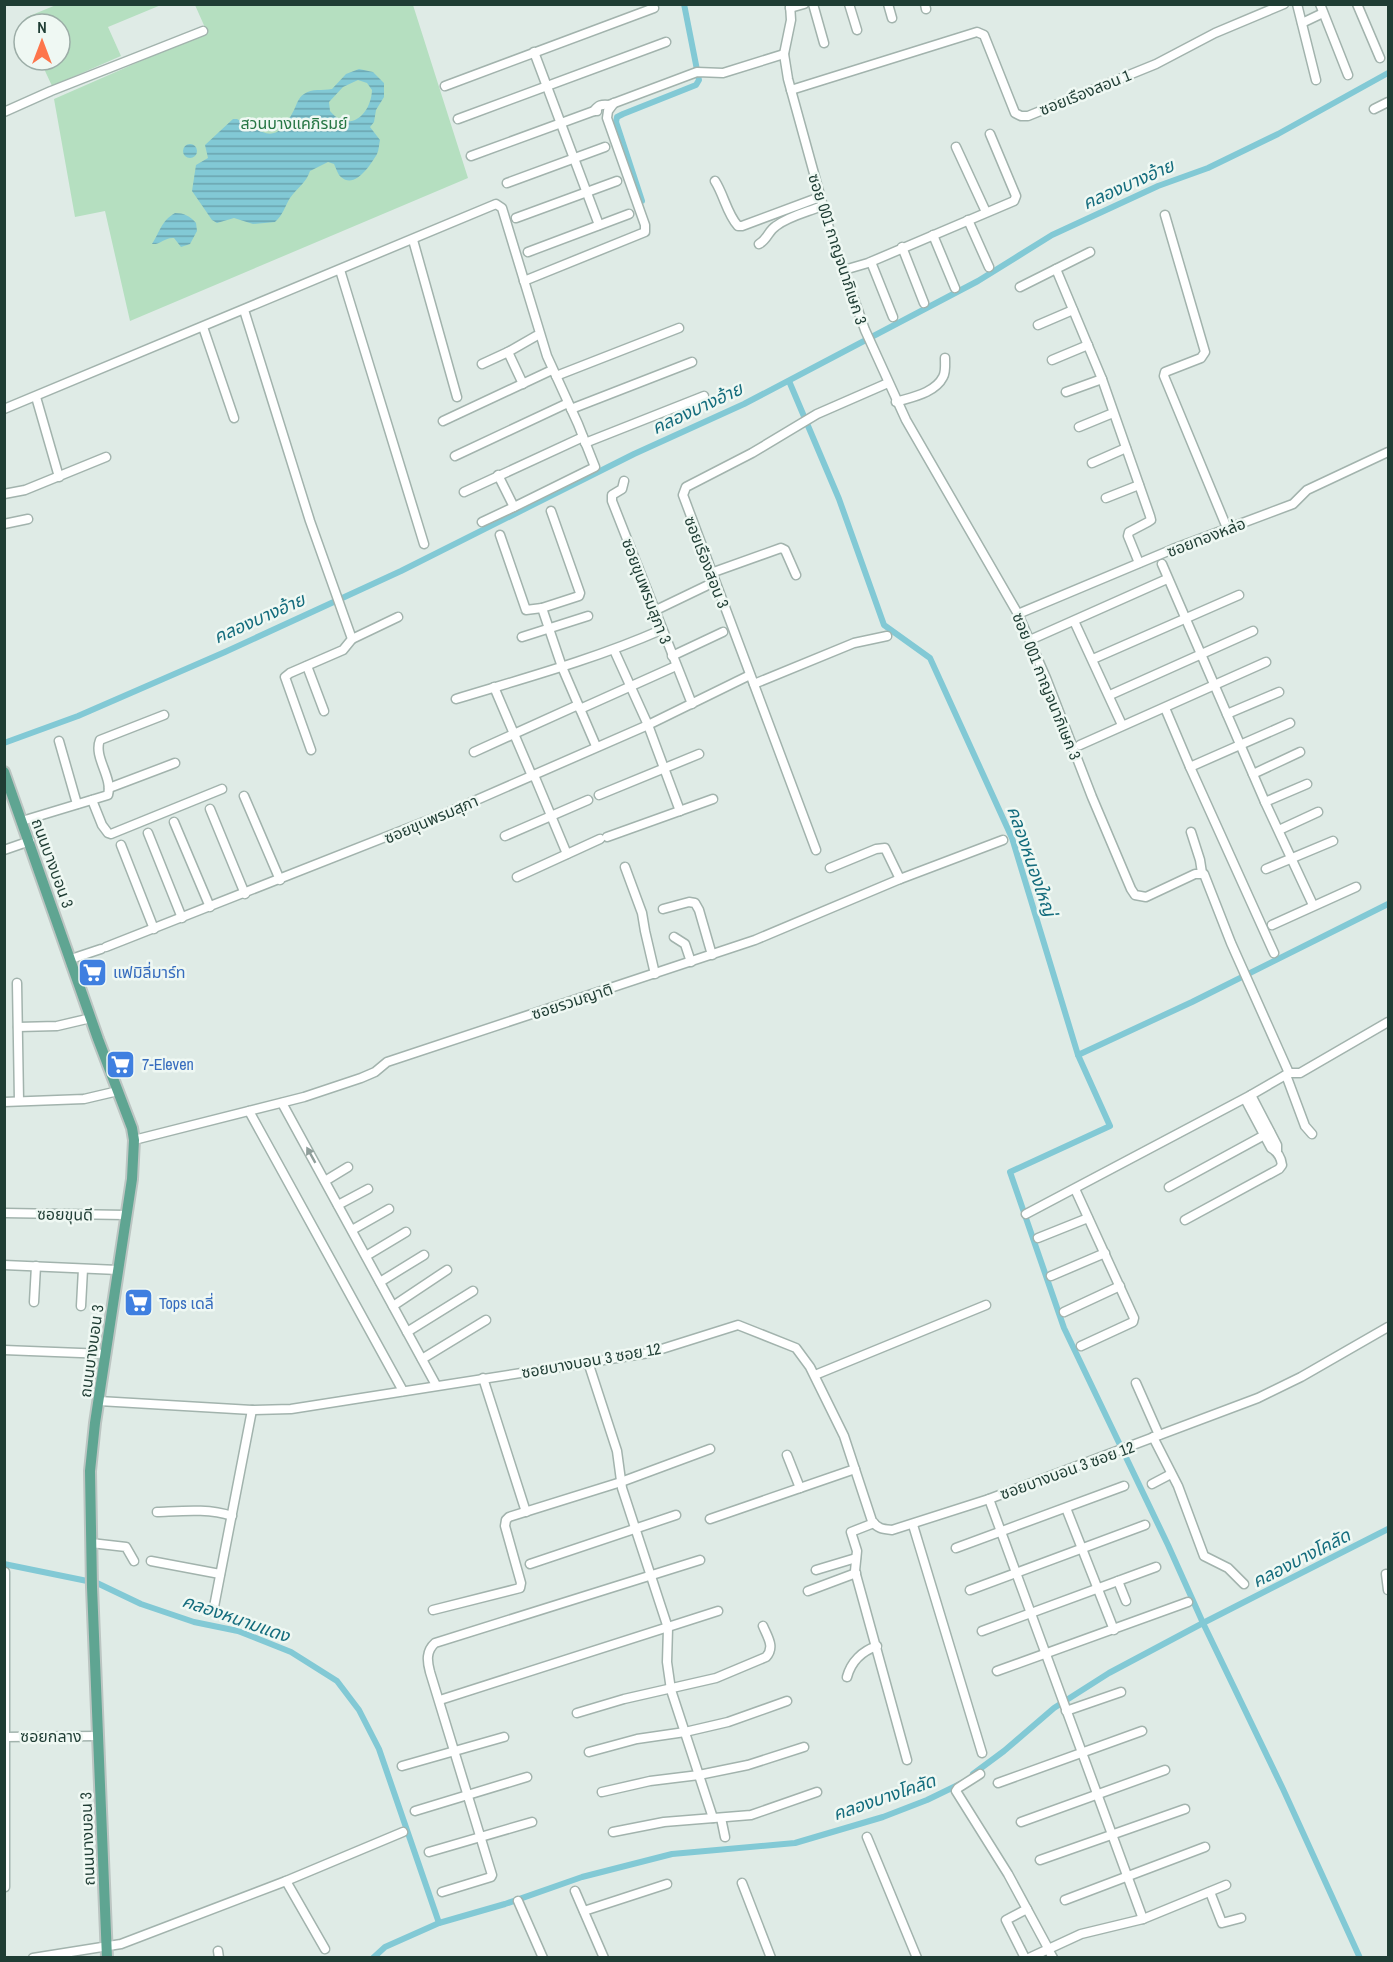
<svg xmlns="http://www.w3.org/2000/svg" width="1393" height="1962" font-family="'Archivo Narrow','Noto Sans Thai',sans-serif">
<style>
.green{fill:#b5dfc0}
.water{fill:url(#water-rules);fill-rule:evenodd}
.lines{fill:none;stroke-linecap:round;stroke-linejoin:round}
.canal{stroke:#82c9d5;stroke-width:6}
.minor-casing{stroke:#a2b3ad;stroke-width:11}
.major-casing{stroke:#bcc5c2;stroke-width:14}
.minor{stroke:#fff;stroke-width:8}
.major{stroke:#5fa592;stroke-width:10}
.oneway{fill:#8f9e9a}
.labels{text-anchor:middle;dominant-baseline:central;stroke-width:5;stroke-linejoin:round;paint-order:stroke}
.street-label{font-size:16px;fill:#1f3d34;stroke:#eff8f3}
.park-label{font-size:16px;fill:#267644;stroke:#eff8f3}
.shop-label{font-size:16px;fill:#366cbe;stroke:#eff8f3;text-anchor:start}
.water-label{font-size:18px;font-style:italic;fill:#146c7d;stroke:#eff8f3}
</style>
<defs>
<pattern id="water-rules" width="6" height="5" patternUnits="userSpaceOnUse" patternTransform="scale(1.5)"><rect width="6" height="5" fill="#82c9d5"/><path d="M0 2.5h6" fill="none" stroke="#6aa4ae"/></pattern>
</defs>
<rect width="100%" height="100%" fill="#dfebe6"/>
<!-- green -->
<g class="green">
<path d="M 56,5 L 56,4 L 161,5 L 108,27 L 121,56 L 52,86 L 40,60 L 60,60 L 60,24 L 24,25 L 23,22 L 27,17 Z"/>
<path d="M 195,5 L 413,5 L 468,178 L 130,321 L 105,211 L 75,217 L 54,99 L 207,32 Z"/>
</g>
<!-- water -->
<g class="water">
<path d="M 359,69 L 373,72 L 384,83 L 384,97 L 376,110 L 374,122 L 370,127 L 380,140 C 379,144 379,150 377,154 C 371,164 355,190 341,177 C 338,175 336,168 334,164 L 328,162 L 310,171 C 306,183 297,188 290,198 C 285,206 283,215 275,222 L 253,224 L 234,218 L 217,223 L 212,220 L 192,191 L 196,165 L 208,158 L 205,145 L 233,119 L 237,119 C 265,134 276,146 294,110 C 297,104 298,98 304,94 C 312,88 322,91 332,89 L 346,74 ZM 358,80 L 367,83 L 372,90 C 371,115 349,134 330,111 L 329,102 L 343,87 Z"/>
<circle cx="190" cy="151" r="7"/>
<path d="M 175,213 C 184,213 190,216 196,223 L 197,231 L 190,244 L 181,247 L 174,238 C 165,237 160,245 152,244 C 160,232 161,221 175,213 Z"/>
</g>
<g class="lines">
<!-- canal -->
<g class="canal">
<path d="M 642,201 L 616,122 L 617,117 L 623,114 L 696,85 L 699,80 L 684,4"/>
<path d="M 789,381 L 839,499 L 884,625 L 930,658 L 1012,838 L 1078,1055 L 1192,1002 L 1388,904"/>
<path d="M 4,743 L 78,716 L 225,652 L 401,571 L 634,454 L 744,404 L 978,281 L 1052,235 L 1158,186 L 1208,168 L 1278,134 L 1388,73"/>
<path d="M 1078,1055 L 1110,1126 L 1010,1172 L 1064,1328 L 1168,1545 L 1203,1623 L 1283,1789 L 1360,1958"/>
<path d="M 4,1564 L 97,1583 L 141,1604 L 194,1622 L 238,1631 L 291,1652 L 337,1681 L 359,1710 L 379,1749 L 439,1923"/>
<path d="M 973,1774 L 1004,1751 L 1054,1708 L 1109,1673 L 1203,1623 L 1388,1529"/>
<path d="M 373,1958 L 385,1947 L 439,1923 L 505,1904 L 582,1877 L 672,1854 L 795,1843 L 883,1817 L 927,1800 L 960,1784"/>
</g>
<defs>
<g id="minor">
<path d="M 790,4 L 791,20 L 784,54 L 788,79 L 829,228 L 865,330 L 906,420 L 1018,614 L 1046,678 L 1092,797 L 1131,889 L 1135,895 L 1146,897 L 1195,874 L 1204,874 L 1231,943 L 1289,1073"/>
<path d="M 813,4 L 824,43"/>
<path d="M 849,4 L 857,30"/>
<path d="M 888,4 L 892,18"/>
<path d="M 925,4 L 926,9"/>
<path d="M 1297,4 L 1316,80"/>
<path d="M 1320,4 L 1348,75"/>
<path d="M 1357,4 L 1380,58"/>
<path d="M 790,8 L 804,4"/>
<path d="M 1302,23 L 1323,13"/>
<path d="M 534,52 L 599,225"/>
<path d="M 445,86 L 654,8"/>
<path d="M 791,90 L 977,32 L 984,35 L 1015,113 L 1021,116 L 1028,116 L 1156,64 L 1215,33 L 1284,4"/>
<path d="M 1374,109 L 1388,102"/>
<path d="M 594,111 C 598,105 602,104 609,105 L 697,72 L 723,73 L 784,54"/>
<path d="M 4,112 L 51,91 L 203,31"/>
<path d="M 458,119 L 666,42"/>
<path d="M 956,147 L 986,212"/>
<path d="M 471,156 L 594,111 L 597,111"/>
<path d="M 715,181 C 724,195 727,214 738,226 L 742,226 L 820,197"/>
<path d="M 507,183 L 605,147"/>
<path d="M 1165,215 L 1205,352 L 1201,358 L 1165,372 L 1164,376 L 1227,528"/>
<path d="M 516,218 L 617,181"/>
<path d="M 968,220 L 989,267"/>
<path d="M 933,235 L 955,288"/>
<path d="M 413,240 L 457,397"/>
<path d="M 759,244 C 768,239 768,231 776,226 C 789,216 808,212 822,206"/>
<path d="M 902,247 L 924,303"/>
<path d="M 528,252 L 629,214"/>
<path d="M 871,262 L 893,317"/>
<path d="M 1056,269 L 1090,252"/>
<path d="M 340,270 L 424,544"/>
<path d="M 844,270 L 868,263 L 1014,201 L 1016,196 L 990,134"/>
<path d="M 524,281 L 645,232 L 645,225 L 607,118 L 608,111 L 614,103"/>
<path d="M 1020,287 L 1056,269 L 1102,379 L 1150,516 L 1151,520 L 1148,522 L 1129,532 L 1128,536 L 1139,563"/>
<path d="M 244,310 L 310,521 L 352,639 L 343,650 L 290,673 L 285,677 L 311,750"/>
<path d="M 1038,325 L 1073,310"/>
<path d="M 203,327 L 234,418"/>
<path d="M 508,352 L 536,336"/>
<path d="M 1052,360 L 1088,345"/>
<path d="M 482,364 L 508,352 L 523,384"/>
<path d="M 556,376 L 679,328"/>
<path d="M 1066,392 L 1102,379"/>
<path d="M 36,397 L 59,477"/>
<path d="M 896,402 C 912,397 935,393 943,377 C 946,372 945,364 945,358"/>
<path d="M 4,409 L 496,204 L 502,208 L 547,356 L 578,424 L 595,467 L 514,507 L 498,475"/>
<path d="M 571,409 L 692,362"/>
<path d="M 443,421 L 552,370"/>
<path d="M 1079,427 L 1113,413"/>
<path d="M 585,443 L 704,396"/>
<path d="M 455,456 L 568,403"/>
<path d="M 1092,463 L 1126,448"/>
<path d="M 624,481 L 622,489 L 612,495 L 612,501 L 692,704"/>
<path d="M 464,492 L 583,437"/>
<path d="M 4,494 L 25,490 L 106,457"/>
<path d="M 1106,498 L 1139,485"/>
<path d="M 482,522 L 514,507"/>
<path d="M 4,524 L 28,519"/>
<path d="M 500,535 L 526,610 L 542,608 L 579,596 L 580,593 L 551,511"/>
<path d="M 1162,564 L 1265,802 L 1313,905"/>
<path d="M 711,573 L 781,548 L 785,550 L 796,575"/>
<path d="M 542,608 L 562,667 L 596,746"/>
<path d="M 654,611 L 706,586"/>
<path d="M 1018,614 L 1173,549 L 1293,504 L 1307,490 L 1388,452"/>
<path d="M 1074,621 L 1122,725"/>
<path d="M 522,637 L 588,616"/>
<path d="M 352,639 L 398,617"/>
<path d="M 1030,640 L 1167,579"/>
<path d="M 614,650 L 648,725 L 680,811"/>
<path d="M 672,656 L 723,632"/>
<path d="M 1093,659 L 1239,595"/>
<path d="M 307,666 L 324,711"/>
<path d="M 754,684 L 854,643 L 887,636"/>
<path d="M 494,687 L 532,776"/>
<path d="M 1110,695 L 1253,631"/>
<path d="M 456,699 C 525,678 595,659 661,630"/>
<path d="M 1165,708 L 1190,767 L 1274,953"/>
<path d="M 580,709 L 676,666"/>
<path d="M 1227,714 L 1279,692"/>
<path d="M 59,741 L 77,804"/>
<path d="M 1080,745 L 1266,662"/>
<path d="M 474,752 L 578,705"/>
<path d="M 1190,767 L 1290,723"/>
<path d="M 1253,774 L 1300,752"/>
<path d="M 534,775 L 567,854"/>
<path d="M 109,788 L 175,763"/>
<path d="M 599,795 L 699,754"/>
<path d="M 244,796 L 280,880"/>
<path d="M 92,800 L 102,825 L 108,833 L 111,834 L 222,789"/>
<path d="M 1265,802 L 1307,784"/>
<path d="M 210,809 L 245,894"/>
<path d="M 22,821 L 108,795 C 113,777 93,757 100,740 L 164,715"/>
<path d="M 174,822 L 210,907"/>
<path d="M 1279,830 L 1318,812"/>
<path d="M 1191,832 L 1200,860 L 1202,873"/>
<path d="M 148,833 L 182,918"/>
<path d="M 505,836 L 588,800"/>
<path d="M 607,837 L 713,799"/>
<path d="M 121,845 L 154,929"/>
<path d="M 4,850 L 30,841"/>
<path d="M 816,850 L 683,495 L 686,487 L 752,453 L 817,414 L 888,383"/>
<path d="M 625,867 L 642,913 L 645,931 L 655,974"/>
<path d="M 830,868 L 876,849 L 885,848 L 900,879"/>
<path d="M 1266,869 L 1333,841"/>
<path d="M 517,877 L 600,839"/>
<path d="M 663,909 L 689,902 L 695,903 L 699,910 L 712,955"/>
<path d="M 1272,925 L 1356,887"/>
<path d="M 674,937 L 685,944 L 691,962"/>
<path d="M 106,947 L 449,812 L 648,725 L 750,675"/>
<path d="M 71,959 L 101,949"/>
<path d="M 17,983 L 19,1101"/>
<path d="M 18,1027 L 57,1026 L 91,1018"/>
<path d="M 1289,1073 L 1300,1073 L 1388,1022"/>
<path d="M 1286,1075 L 1305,1126 L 1312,1134"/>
<path d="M 1251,1095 L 1277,1145 L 1277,1151"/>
<path d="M 4,1102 L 84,1099 L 118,1091"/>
<path d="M 282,1103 L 436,1385"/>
<path d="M 249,1111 L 403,1391"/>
<path d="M 134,1140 L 304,1097 L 361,1078 L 375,1072 L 387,1062 L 755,940 L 900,879 L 1003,840"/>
<path d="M 325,1181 L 348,1167"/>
<path d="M 1169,1187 L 1270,1132"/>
<path d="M 1075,1189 L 1134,1318 L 1133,1322 L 1081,1346"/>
<path d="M 338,1205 L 368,1189"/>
<path d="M 4,1213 L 126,1215"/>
<path d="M 1026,1214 L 1251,1095 L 1289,1073"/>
<path d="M 1185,1220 L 1279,1169 L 1282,1165 C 1281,1157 1278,1152 1271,1148 L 1245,1099"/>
<path d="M 352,1230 L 389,1209"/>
<path d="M 1038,1238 L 1088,1218"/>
<path d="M 366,1256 L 406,1232"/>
<path d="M 4,1265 L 118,1270"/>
<path d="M 1051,1276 L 1105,1253"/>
<path d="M 380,1282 L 424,1255"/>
<path d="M 34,1302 L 36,1266"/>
<path d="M 81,1306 L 83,1269"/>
<path d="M 393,1306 L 447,1270"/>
<path d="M 1064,1312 L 1120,1286"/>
<path d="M 407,1332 L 473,1291"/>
<path d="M 4,1350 L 106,1354"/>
<path d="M 422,1359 L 486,1320"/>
<path d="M 588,1362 L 617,1451 L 622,1488 L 668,1628 L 667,1662 L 671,1690 L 713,1818"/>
<path d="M 815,1375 L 986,1305"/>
<path d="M 483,1378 L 526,1512"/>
<path d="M 1136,1383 L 1159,1435"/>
<path d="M 99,1401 L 252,1410 L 291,1409 L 649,1353 L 738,1325 L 796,1348 L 810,1367 L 844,1436 L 872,1521 C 878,1529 883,1529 892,1530 L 989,1499 L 1258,1398 L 1301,1377 L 1388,1327"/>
<path d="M 1153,1437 L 1178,1486 L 1204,1556 L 1228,1568 L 1244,1584"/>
<path d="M 787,1455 L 800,1488"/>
<path d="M 1152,1484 L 1171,1474"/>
<path d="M 989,1499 L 1143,1919"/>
<path d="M 1066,1508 L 1114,1630"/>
<path d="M 157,1512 C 182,1511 208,1508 232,1516"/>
<path d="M 710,1519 L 855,1469"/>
<path d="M 874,1523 L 851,1532 L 857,1551 L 855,1571 L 907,1760"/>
<path d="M 913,1525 L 982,1753"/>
<path d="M 91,1543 L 126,1547 L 134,1561"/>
<path d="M 956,1548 L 1124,1486"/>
<path d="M 151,1561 L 220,1574"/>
<path d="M 530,1564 L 676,1515"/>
<path d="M 816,1570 L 856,1558"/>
<path d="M 5,1572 L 5,1887"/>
<path d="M 1386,1574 L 1388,1590"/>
<path d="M 1118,1581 L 1126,1601"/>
<path d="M 970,1590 L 1145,1525"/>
<path d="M 808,1591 L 856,1573"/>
<path d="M 433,1610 L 520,1588 L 521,1583 L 505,1526 L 506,1520 L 509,1517 L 621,1482 L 710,1449"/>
<path d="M 213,1612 L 252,1410"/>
<path d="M 982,1631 L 1156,1567"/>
<path d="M 997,1671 L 1188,1602"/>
<path d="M 847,1677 C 851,1662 862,1651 877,1646"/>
<path d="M 440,1700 L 718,1611"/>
<path d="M 1066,1711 L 1121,1692"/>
<path d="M 577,1713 L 624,1699 L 716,1678 L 766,1657 C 775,1647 768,1638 763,1626"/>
<path d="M 4,1737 L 98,1736"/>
<path d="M 589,1752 L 637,1739 L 685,1732 L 728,1722 L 787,1701"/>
<path d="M 402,1766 L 504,1737"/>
<path d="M 980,1774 L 958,1788 L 956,1791 L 1008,1874 L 1048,1948"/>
<path d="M 998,1783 L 1142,1731"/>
<path d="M 602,1792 L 650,1781 L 699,1775 L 748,1765 L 804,1747"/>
<path d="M 415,1811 L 527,1777"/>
<path d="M 721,1818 L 725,1837"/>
<path d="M 1021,1822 L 1165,1770"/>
<path d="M 613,1832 L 664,1822 L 751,1815 L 817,1792"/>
<path d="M 867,1837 L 917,1958"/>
<path d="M 429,1852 L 532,1822"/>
<path d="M 1040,1860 L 1185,1809"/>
<path d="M 286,1881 L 325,1949"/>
<path d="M 742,1883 L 771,1958"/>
<path d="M 575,1891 L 604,1958"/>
<path d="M 442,1892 L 491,1877 L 492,1875 L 430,1672 C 427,1661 426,1651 435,1643 L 700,1560"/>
<path d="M 1210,1892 L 1222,1923 L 1241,1918"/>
<path d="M 1065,1900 L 1205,1847"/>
<path d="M 518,1901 L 543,1958"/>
<path d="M 584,1911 L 667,1884"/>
<path d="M 1048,1949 L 1053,1958"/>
<path d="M 218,1951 L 219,1958"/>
<path d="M 33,1958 L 121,1944 L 286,1881 L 403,1832"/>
<path d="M 1025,1958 L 1006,1920 L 1027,1909"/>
<path d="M 1029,1958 L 1081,1934 L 1143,1919 L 1226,1885"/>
</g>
<path id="major" d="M 4,772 L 98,1039 L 132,1128 L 134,1140 L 132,1179 L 95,1423 L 90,1471 L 92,1587 L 107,1958"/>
</defs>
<!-- minor casing -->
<use href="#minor" class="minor-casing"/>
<!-- major casing -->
<use href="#major" class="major-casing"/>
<!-- minor -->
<use href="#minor" class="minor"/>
<!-- major -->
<use href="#major" class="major"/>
</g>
<!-- one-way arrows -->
<defs><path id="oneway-solid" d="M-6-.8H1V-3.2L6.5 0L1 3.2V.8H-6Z" transform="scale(1.5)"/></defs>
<use class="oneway" href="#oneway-solid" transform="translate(311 1155) rotate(-119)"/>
<!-- icons -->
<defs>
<symbol id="supermarket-square" viewBox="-11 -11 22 22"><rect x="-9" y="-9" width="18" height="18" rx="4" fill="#3f7fe0" stroke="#eff8f3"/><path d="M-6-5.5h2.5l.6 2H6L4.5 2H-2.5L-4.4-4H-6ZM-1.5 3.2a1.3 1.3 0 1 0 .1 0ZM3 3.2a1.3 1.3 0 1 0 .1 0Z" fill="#fff"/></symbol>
</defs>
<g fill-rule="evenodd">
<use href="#supermarket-square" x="76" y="956" width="33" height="33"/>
<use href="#supermarket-square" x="104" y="1048" width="33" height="33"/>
<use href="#supermarket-square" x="122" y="1286" width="33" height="33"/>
</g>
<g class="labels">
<!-- street labels -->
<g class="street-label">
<text transform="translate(1085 92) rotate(-22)">ซอยเรืองสอน 1</text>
<text transform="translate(838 249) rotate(72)">ซอย 001 กาญจนาภิเษก 3</text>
<text transform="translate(1206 537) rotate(-21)">ซอยทองหล่อ</text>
<text transform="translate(707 562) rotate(69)">ซอยเรืองสอน 3</text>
<text transform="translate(647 591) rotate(69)">ซอยขุนพรมสุภา 3</text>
<text transform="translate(1047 686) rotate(68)">ซอย 001 กาญจนาภิเษก 3</text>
<text transform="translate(431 819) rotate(-23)">ซอยขุนพรมสุภา</text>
<text transform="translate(53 863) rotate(70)">ถนนบางบอน 3</text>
<text transform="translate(572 1001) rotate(-18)">ซอยรวมญาติ</text>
<text transform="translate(65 1214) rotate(1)">ซอยขุนดี</text>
<text transform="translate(91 1351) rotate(-82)">ถนนบางบอน 3</text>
<text transform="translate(591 1360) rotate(-10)">ซอยบางบอน 3 ซอย 12</text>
<text transform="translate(1067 1470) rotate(-20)">ซอยบางบอน 3 ซอย 12</text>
<text x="51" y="1736">ซอยกลาง</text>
<text transform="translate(87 1839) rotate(-92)">ถนนบางบอน 3</text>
</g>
<!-- park labels -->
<g class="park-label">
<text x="294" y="123">สวนบางแคภิรมย์</text>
</g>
<!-- shop labels -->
<g class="shop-label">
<text x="113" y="972">แฟมิลี่มาร์ท</text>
<text x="142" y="1064">7-Eleven</text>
<text x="159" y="1303">Tops เดลี่</text>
</g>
<!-- water labels -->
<g class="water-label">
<text transform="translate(1128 184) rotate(-24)">คลองบางอ้าย</text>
<text transform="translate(697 408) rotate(-25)">คลองบางอ้าย</text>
<text transform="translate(259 618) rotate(-24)">คลองบางอ้าย</text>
<text transform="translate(1032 861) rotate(71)">คลองหนองใหญ่</text>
<text transform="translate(1301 1558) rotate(-27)">คลองบางโคลัด</text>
<text transform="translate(236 1618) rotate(19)">คลองหนามแดง</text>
<text transform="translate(884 1797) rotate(-19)">คลองบางโคลัด</text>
</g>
</g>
<!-- border -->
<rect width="1393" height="1962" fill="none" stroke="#1f3d34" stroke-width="12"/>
<!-- north arrow -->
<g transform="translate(42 42)"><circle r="28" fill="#eff8f3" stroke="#9cada7" stroke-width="1.5"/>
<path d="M0-4.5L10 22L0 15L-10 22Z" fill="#fd754b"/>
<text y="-9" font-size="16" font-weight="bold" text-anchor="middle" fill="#1f3d34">N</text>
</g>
</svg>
